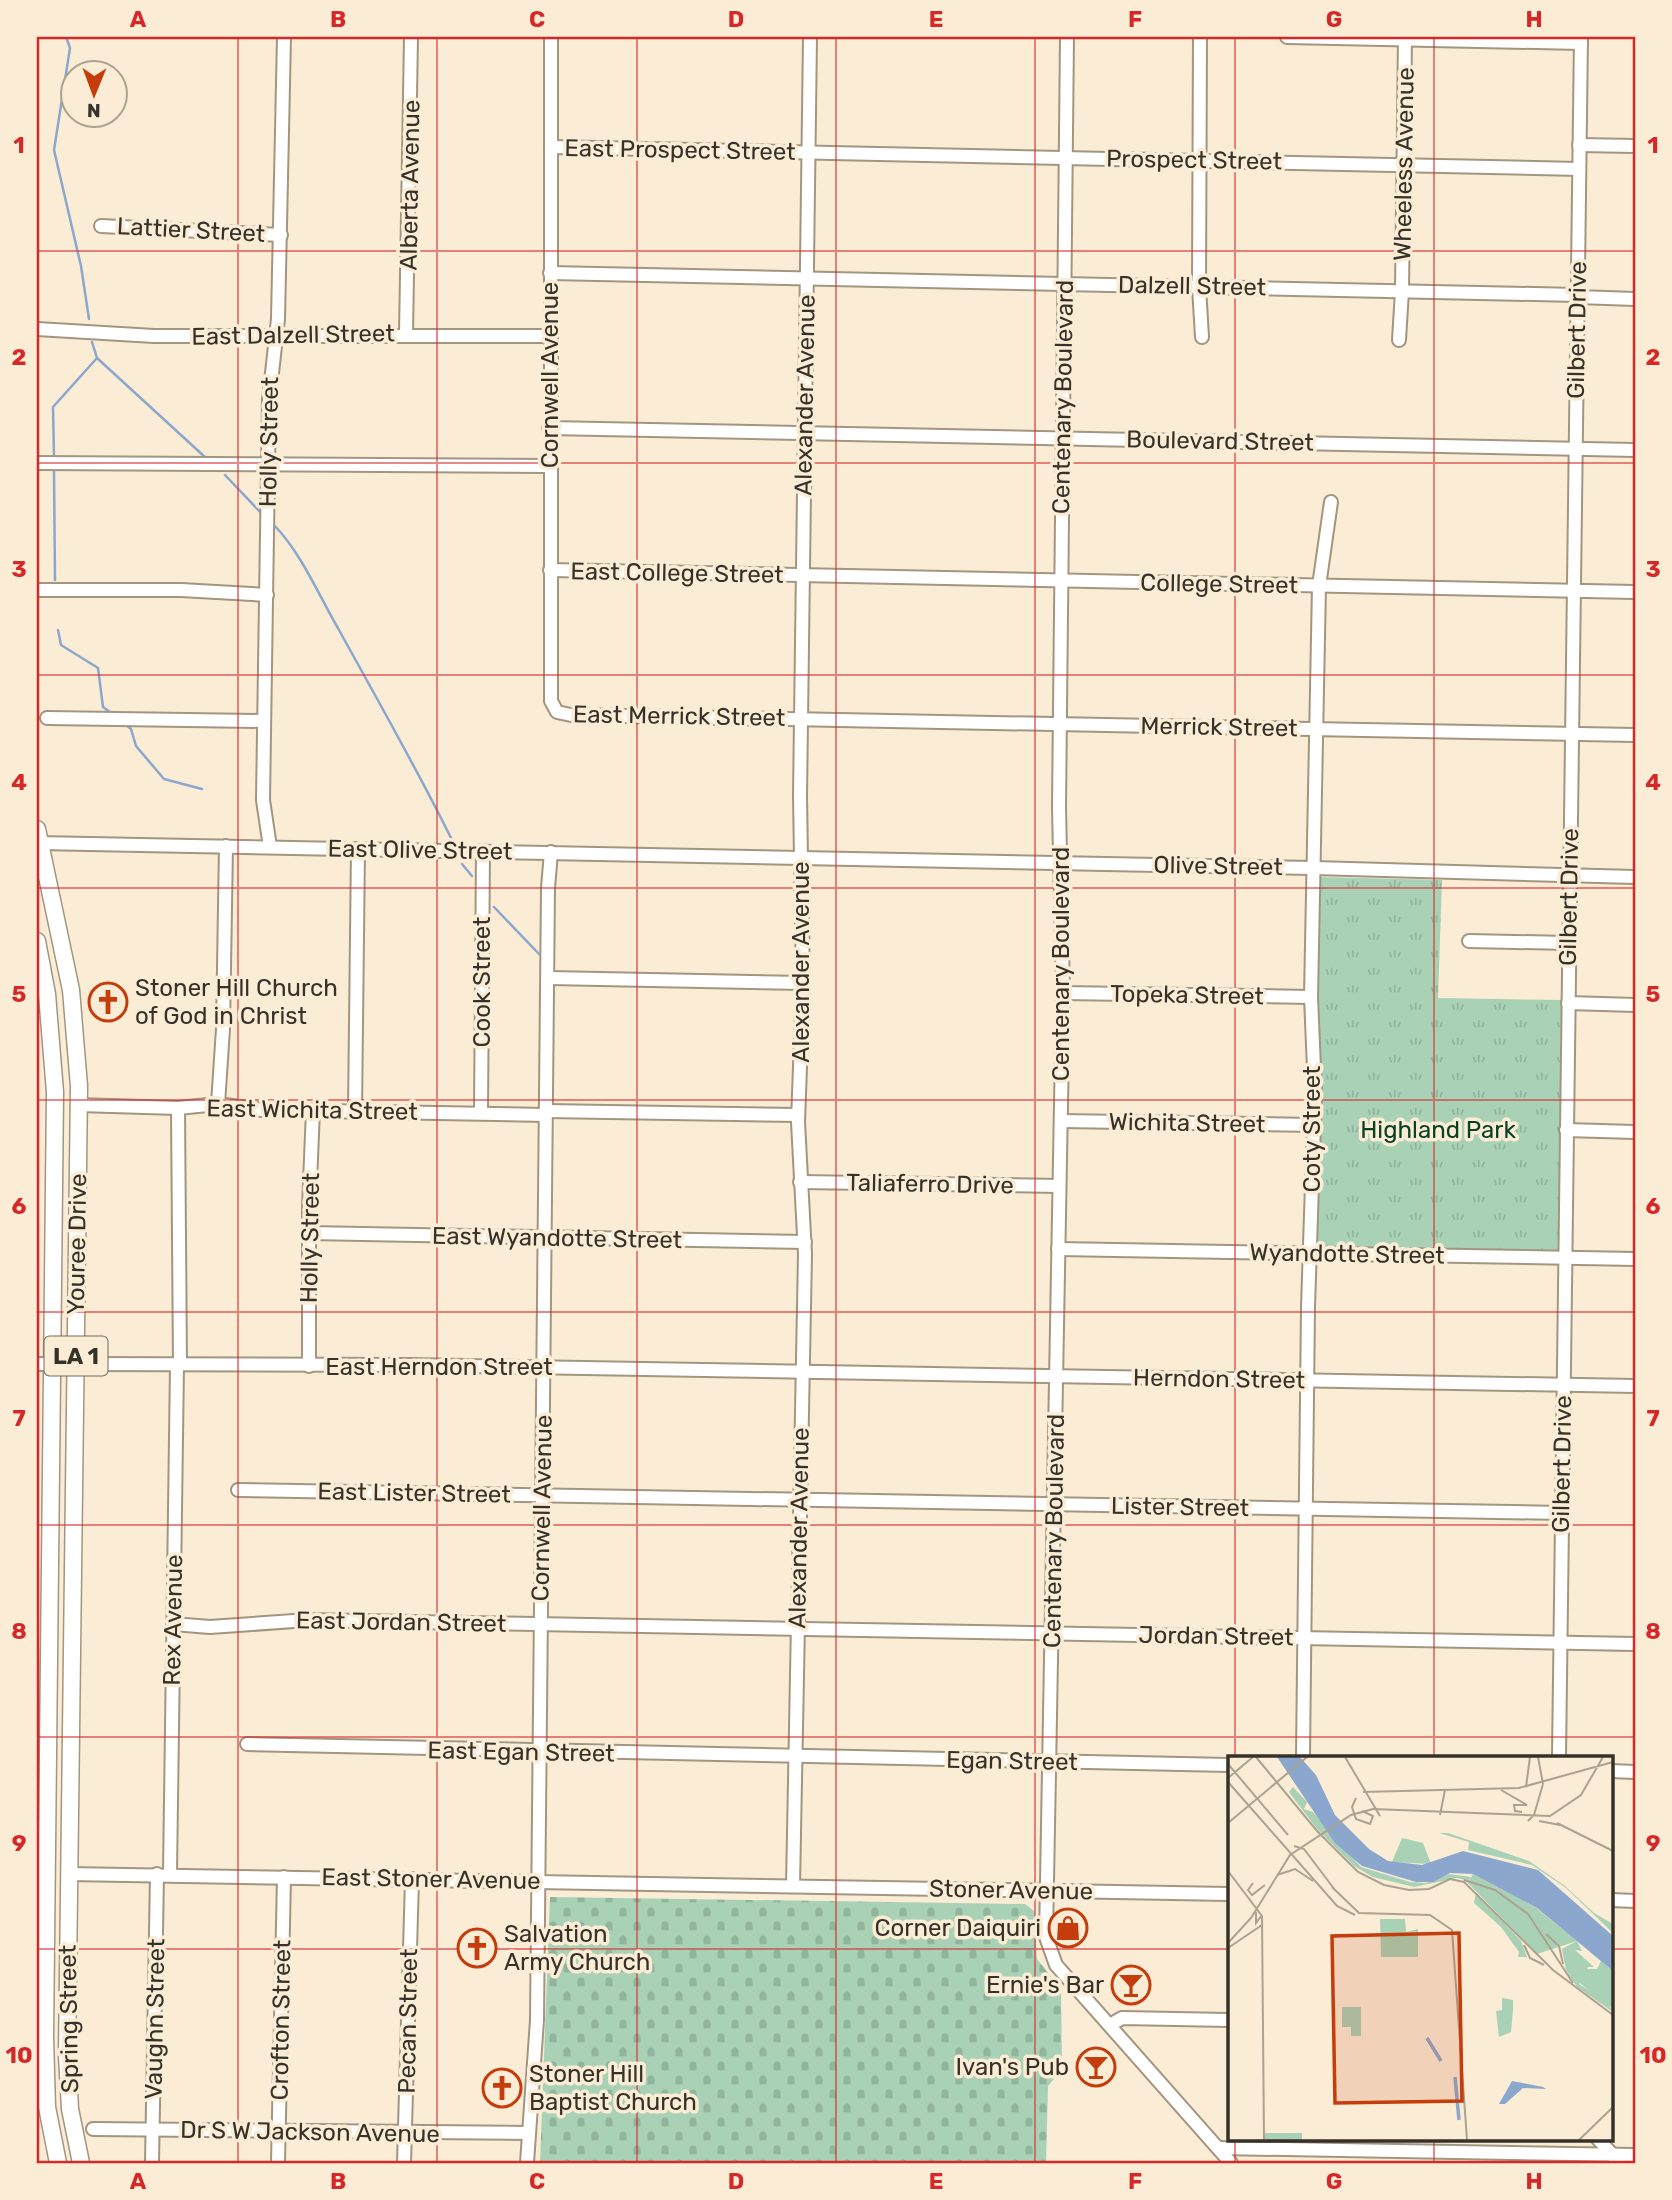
<svg xmlns="http://www.w3.org/2000/svg" width="1672" height="2200" font-family="Rubik,sans-serif">
<style>
.cemetery{fill:url(#cemetery-stones)}
.park{fill:url(#park-tufts)}
.lines{fill:none;stroke-linecap:round;stroke-linejoin:round}
.stream{stroke:#8ca7cd;stroke-width:2.5}
.minor-casing{stroke:#a29680;stroke-width:16}
.major-casing{stroke:#a29680;stroke-width:19}
.minor{stroke:#fff;stroke-width:12}
.major{stroke:#fff;stroke-width:16}
.grid{fill:none;stroke:#d62828;stroke-width:2;stroke-opacity:0.55}
.labels{text-anchor:middle;dominant-baseline:central;stroke-width:7;stroke-linejoin:round;paint-order:stroke}
.shield{fill:#faecd5;stroke:#726a5d;stroke-width:2}
.shield-label{font-size:23px;font-weight:bold;fill:#373229}
.street-label{font-size:24px;fill:#373229;stroke:#faecd5}
.poi-label{font-size:24px;fill:#373229;stroke:#faecd5;text-anchor:start}
.park-label{font-size:24px;fill:#094125;stroke:#faecd5}
.inset-river{fill:none;stroke:#8ca7cd;stroke-width:3.5}
.inset-road{fill:none;stroke:#aca290;stroke-width:2}
.view{fill:#c53c0d;fill-opacity:0.15;stroke:#c53c0d;stroke-width:3.5}
.inset-edge{fill:none;stroke:#373229;stroke-width:3.5}
.neatline{fill:none;stroke:#d62828;stroke-width:2.5}
.grid-label{font-size:23px;text-anchor:middle;font-weight:bold;fill:#d62828}
</style>
<defs>
<pattern id="cemetery-stones" width="16" height="16" patternUnits="userSpaceOnUse" patternTransform="scale(1.75)"><rect width="16" height="16" fill="#a8d1b6"/><path d="M2 7V4a2 2 0 0 1 4 0v3zM10 15v-3a2 2 0 0 1 4 0v3z" fill="#91b49c"/></pattern>
<pattern id="park-tufts" width="24" height="20" patternUnits="userSpaceOnUse" patternTransform="scale(1.75)"><rect width="24" height="20" fill="#a8d1b6"/><path d="M3 7l-1-3M5 7V3M7 7l1-3M15 17l-1-3M17 17v-4M19 17l1-3" fill="none" stroke="#91b49c"/></pattern>
</defs>
<rect width="100%" height="100%" fill="#faecd5"/>
<!-- cemetery -->
<path class="cemetery" d="M 550,1897 L 1025,1904 L 1034,1911 L 1037,1959 L 1061,1989 L 1062,2069 L 1048,2086 L 1046,2163 L 540,2163 Z"/>
<!-- park -->
<path class="park" d="M 1320,877 L 1442,880 L 1438,998 L 1563,1000 L 1560,1255 L 1312,1251 Z"/>
<g class="lines">
<!-- stream -->
<g class="stream">
<path d="M 66,37 L 70,48 L 54,150 L 81,266 L 89,319"/>
<path d="M 92,342 L 97,358 L 206,458"/>
<path d="M 54,457 L 53,407 L 97,358"/>
<path d="M 54,471 L 55,580"/>
<path d="M 225,475 L 262,514"/>
<path d="M 274,525 C 302,554 319,596 339,630 C 377,699 416,767 451,838"/>
<path d="M 58,630 L 61,645 L 98,668 L 103,707 L 110,712"/>
<path d="M 126,725 L 131,729 L 136,746 L 164,779 L 202,789"/>
<path d="M 462,864 L 472,876"/>
<path d="M 494,907 L 540,955"/>
</g>
<defs>
<g id="minor">
<path d="M 551,37 L 551,701 L 557,712 L 571,715 L 1635,735"/>
<path d="M 1067,37 L 1059,807 L 1063,993 L 1046,1937 L 1056,1965 L 1231,2163"/>
<path d="M 1200,37 L 1199,287 L 1202,337"/>
<path d="M 1287,37 L 1581,43"/>
<path d="M 1579,145 L 1635,146"/>
<path d="M 551,147 L 1579,169"/>
<path d="M 101,226 L 281,235"/>
<path d="M 550,273 L 1577,295"/>
<path d="M 1577,297 L 1635,299"/>
<path d="M 37,329 L 154,336 L 550,336"/>
<path d="M 406,334 L 411,37"/>
<path d="M 1399,340 L 1402,291 L 1405,37"/>
<path d="M 549,428 L 1635,450"/>
<path d="M 37,463 L 549,466"/>
<path d="M 550,570 L 1635,592"/>
<path d="M 37,590 L 181,590 L 267,595"/>
<path d="M 47,718 L 264,721"/>
<path d="M 38,843 L 1314,868 L 1635,877"/>
<path d="M 270,847 L 263,800 L 269,400 L 278,319 L 284,37"/>
<path d="M 1469,941 L 1569,943"/>
<path d="M 549,978 L 803,983"/>
<path d="M 1063,993 L 1311,997"/>
<path d="M 1568,1003 L 1635,1005"/>
<path d="M 218,1104 L 223,1029 L 226,846"/>
<path d="M 78,1105 L 178,1108 L 218,1104 L 262,1110 L 546,1115"/>
<path d="M 178,1108 L 180,1365"/>
<path d="M 355,1111 L 358,849"/>
<path d="M 546,1111 L 798,1115"/>
<path d="M 481,1113 L 483,851"/>
<path d="M 1061,1121 L 1314,1125"/>
<path d="M 1566,1130 L 1635,1132"/>
<path d="M 800,1182 L 1059,1186"/>
<path d="M 309,1233 L 805,1242"/>
<path d="M 1058,1249 L 1635,1259"/>
<path d="M 37,1364 L 53,1364"/>
<path d="M 76,1364 L 410,1365 L 1635,1386"/>
<path d="M 309,1366 L 309,1207 L 313,1110"/>
<path d="M 238,1490 L 1562,1513"/>
<path d="M 173,1624 L 210,1627 L 308,1620 L 1635,1644"/>
<path d="M 247,1744 L 1229,1765"/>
<path d="M 1303,1757 L 1308,1307 L 1315,1092 L 1311,997 L 1319,586 L 1331,502"/>
<path d="M 1559,1757 L 1581,37"/>
<path d="M 1611,1771 L 1635,1772"/>
<path d="M 68,1874 L 1229,1894"/>
<path d="M 170,1874 L 177,1365"/>
<path d="M 793,1886 L 805,1254 L 798,1122 L 803,983 L 800,796 L 810,37"/>
<path d="M 1611,1900 L 1635,1901"/>
<path d="M 1110,2025 L 1122,2018 L 1229,2020"/>
<path d="M 93,2129 L 528,2133"/>
<path d="M 1598,2139 L 1620,2163"/>
<path d="M 1218,2148 L 1635,2155"/>
<path d="M 152,2163 L 157,1874"/>
<path d="M 278,2163 L 284,1877"/>
<path d="M 404,2163 L 412,1879"/>
<path d="M 527,2163 L 537,2020 L 548,888 L 551,852"/>
</g>
<g id="major">
<path d="M 37,829 L 71,990 L 79,1086 L 67,2056 L 70,2109 L 81,2163"/>
<path d="M 37,941 L 47,994 L 55,1092 L 45,2038 L 47,2107 L 58,2163"/>
</g>
</defs>
<!-- minor casing -->
<use href="#minor" class="minor-casing"/>
<!-- major casing -->
<use href="#major" class="major-casing"/>
<!-- minor -->
<use href="#minor" class="minor"/>
<!-- major -->
<use href="#major" class="major"/>
</g>
<!-- grid -->
<path class="grid" d="M 238,37 L 238,2163M 437,37 L 437,2163M 637,37 L 637,2163M 836,37 L 836,2163M 1035,37 L 1035,2163M 1235,37 L 1235,1757M 1434,37 L 1434,1757M 37,251 L 1635,251M 37,463 L 1635,463M 37,675 L 1635,675M 37,888 L 1635,888M 37,1100 L 1635,1100M 37,1312 L 1635,1312M 37,1525 L 1635,1525M 37,1737 L 1635,1737M 37,1949 L 1229,1949M 1611,1949 L 1635,1949M 1235,2139 L 1235,2163M 1434,2139 L 1434,2163"/>
<!-- icons -->
<defs>
<symbol id="church-ring" viewBox="-11 -11 22 22"><circle r="9.5" fill="#faecd5" stroke="#c53c0d" stroke-width="1.5"/><path d="M-1.2-6h2.4v3.5h3.3v2.4h-3.3V6h-2.4V-.1h-3.3v-2.4h3.3Z" fill="#c53c0d"/></symbol>
<symbol id="shop-ring" viewBox="-11 -11 22 22"><circle r="9.5" fill="#faecd5" stroke="#c53c0d" stroke-width="1.5"/><path d="M-5-2.5h2.3a2.7 3.5 0 0 1 5.4 0H5L5.5 6h-11ZM-1.5-2.5h3a1.5 2.3 0 0 0-3 0Z" fill="#c53c0d"/></symbol>
<symbol id="bar-ring" viewBox="-11 -11 22 22"><circle r="9.5" fill="#faecd5" stroke="#c53c0d" stroke-width="1.5"/><path d="M-6-5H6L.8 .8V4.5H3.5V6h-7V4.5H-.8V.8Z" fill="#c53c0d"/></symbol>
</defs>
<g fill-rule="evenodd">
<use href="#church-ring" x="86" y="980" width="44" height="44"/>
<use href="#shop-ring" x="1046" y="1906" width="44" height="44"/>
<use href="#church-ring" x="455" y="1926" width="44" height="44"/>
<use href="#bar-ring" x="1109" y="1963" width="44" height="44"/>
<use href="#bar-ring" x="1074" y="2045" width="44" height="44"/>
<use href="#church-ring" x="480" y="2066" width="44" height="44"/>
</g>
<g class="labels">
<!-- shield labels -->
<rect class="shield" x="44.5" y="1336.5" width="63" height="39" rx="5"/>
<g class="shield-label">
<text x="76" y="1356">LA 1</text>
</g>
<!-- street labels -->
<g class="street-label">
<text transform="translate(680 150) rotate(1)">East Prospect Street</text>
<text transform="translate(1194 160) rotate(1)">Prospect Street</text>
<text transform="translate(1404 164) rotate(-89)">Wheeless Avenue</text>
<text transform="translate(410 185) rotate(-89)">Alberta Avenue</text>
<text transform="translate(191 230) rotate(3)">Lattier Street</text>
<text transform="translate(1192 286) rotate(1)">Dalzell Street</text>
<text transform="translate(1577 330) rotate(-89)">Gilbert Drive</text>
<text transform="translate(293 335) rotate(-1)">East Dalzell Street</text>
<text transform="translate(550 375) rotate(-90)">Cornwell Avenue</text>
<text transform="translate(805 395) rotate(-89)">Alexander Avenue</text>
<text transform="translate(1063 397) rotate(-89)">Centenary Boulevard</text>
<text transform="translate(1220 441) rotate(1)">Boulevard Street</text>
<text transform="translate(269 442) rotate(-89)">Holly Street</text>
<text transform="translate(677 573) rotate(1)">East College Street</text>
<text transform="translate(1219 584) rotate(1)">College Street</text>
<text transform="translate(679 716) rotate(1)">East Merrick Street</text>
<text transform="translate(1219 727) rotate(1)">Merrick Street</text>
<text transform="translate(420 850) rotate(1)">East Olive Street</text>
<text transform="translate(1218 866) rotate(1)">Olive Street</text>
<text transform="translate(1569 897) rotate(-89)">Gilbert Drive</text>
<text transform="translate(801 962) rotate(-90)">Alexander Avenue</text>
<text transform="translate(1061 964) rotate(-90)">Centenary Boulevard</text>
<text transform="translate(482 982) rotate(-90)">Cook Street</text>
<text transform="translate(1187 995) rotate(1)">Topeka Street</text>
<text transform="translate(312 1110) rotate(1)">East Wichita Street</text>
<text transform="translate(1187 1123) rotate(1)">Wichita Street</text>
<text transform="translate(1312 1129) rotate(-90)">Coty Street</text>
<text transform="translate(930 1184) rotate(1)">Taliaferro Drive</text>
<text transform="translate(310 1238) rotate(-89)">Holly Street</text>
<text transform="translate(557 1238) rotate(1)">East Wyandotte Street</text>
<text transform="translate(77 1244) rotate(-89)">Youree Drive</text>
<text transform="translate(1347 1254) rotate(1)">Wyandotte Street</text>
<text x="439" y="1367">East Herndon Street</text>
<text transform="translate(1219 1379) rotate(1)">Herndon Street</text>
<text transform="translate(1562 1464) rotate(-89)">Gilbert Drive</text>
<text transform="translate(414 1493) rotate(1)">East Lister Street</text>
<text transform="translate(1180 1507) rotate(1)">Lister Street</text>
<text transform="translate(542 1508) rotate(-89)">Cornwell Avenue</text>
<text transform="translate(799 1528) rotate(-89)">Alexander Avenue</text>
<text transform="translate(1054 1531) rotate(-89)">Centenary Boulevard</text>
<text transform="translate(173 1620) rotate(-89)">Rex Avenue</text>
<text transform="translate(401 1622) rotate(1)">East Jordan Street</text>
<text transform="translate(1216 1636) rotate(1)">Jordan Street</text>
<text transform="translate(521 1752) rotate(1)">East Egan Street</text>
<text transform="translate(1012 1761) rotate(1)">Egan Street</text>
<text transform="translate(431 1879) rotate(1)">East Stoner Avenue</text>
<text transform="translate(1011 1890) rotate(1)">Stoner Avenue</text>
<text transform="translate(69 2019) rotate(-91)">Spring Street</text>
<text transform="translate(155 2019) rotate(-89)">Vaughn Street</text>
<text transform="translate(281 2020) rotate(-89)">Crofton Street</text>
<text transform="translate(408 2021) rotate(-89)">Pecan Street</text>
<text transform="translate(310 2132) rotate(1)">Dr S W Jackson Avenue</text>
</g>
<!-- poi labels -->
<g class="poi-label">
<text x="135" y="988">Stoner Hill Church<tspan x="135" dy="28">of God in Christ</tspan></text>
<text x="1041" y="1928" text-anchor="end">Corner Daiquiri</text>
<text x="504" y="1934">Salvation<tspan x="504" dy="28">Army Church</tspan></text>
<text x="1104" y="1985" text-anchor="end">Ernie's Bar</text>
<text x="1069" y="2067" text-anchor="end">Ivan's Pub</text>
<text x="529" y="2074">Stoner Hill<tspan x="529" dy="28">Baptist Church</tspan></text>
</g>
<!-- park labels -->
<g class="park-label">
<text x="1438" y="1130">Highland Park</text>
</g>
</g>
<!-- overview -->
<g transform="translate(1228 1756)">
<rect width="385" height="385" fill="#faecd5"/>
<path d="M 65,31 L 79,46 L 76,53 L 85,56 L 133,111 L 182,126 L 198,127 L 221,118 L 243,121 L 241,125 L 229,122 L 186,131 L 145,121 L 126,110 L 89,73 L 61,36 ZM 211,77 L 220,77 L 301,105 L 337,130 L 366,157 L 385,168 L 385,177 L 338,132 L 304,109 L 240,94 L 241,86 ZM 248,137 L 293,185 L 299,201 L 290,201 L 291,196 L 273,171 L 246,147 ZM 349,185 L 354,195 L 347,194 L 366,211 L 360,211 L 351,228 L 378,245 L 385,256 L 349,231 L 338,214 L 334,193 Z" fill="#a8d1b6"/>
<path d="M 373,205 L 385,215 L 385,253 L 344,221 L 343,216 L 351,213 L 369,213 Z" fill="#a8d1b6"/>
<path d="M 174,82 L 195,87 L 203,108 L 164,106 Z" fill="#a8d1b6"/>
<path d="M 152,163 L 177,163 L 178,176 L 190,173 L 190,201 L 153,201 Z" fill="#a8d1b6"/>
<path d="M 245,118 L 307,151 L 349,185 L 309,198 L 240,127 ZM 274,242 L 285,244 L 285,254 L 283,276 L 271,281 L 268,255 L 274,254 ZM 114,251 L 133,251 L 133,280 L 123,280 L 123,271 L 114,271 ZM 36,377 L 74,377 L 74,384 L 36,384 Z" fill="#a8d1b6"/>
<path d="M 49,1 L 72,1 L 88,19 L 107,59 L 141,93 L 160,105 L 194,109 L 235,95 L 310,114 L 385,180 L 385,215 L 309,152 L 245,118 L 222,117 L 205,126 L 188,126 L 134,110 L 107,87 ZM 284,325 L 315,331 L 318,333 L 295,332 L 277,348 L 271,348 Z" fill="#8ca7cd"/>
<path class="inset-river" d="M 199,282 L 213,305M 227,321 L 231,364"/>
<path class="inset-road" d="M 28,1 L 89,75 L 130,116 L 156,129 L 181,134 L 201,133 L 222,123 L 236,126 L 325,214 L 385,259M 117,1 L 152,60M 310,1 L 315,28M 0,8 L 60,79M 0,22 L 25,1M 0,26 L 109,150 L 127,159M 298,31 L 302,1M 273,34 L 299,49M 135,36 L 291,32 L 385,6M 128,42 L 124,51 L 128,63 L 142,68 L 145,60 L 134,55M 294,56 L 287,55 L 286,49 L 299,49M 212,59 L 217,34M 300,65 L 306,59 L 315,28M 311,65 L 332,69M 0,67 L 79,1M 329,67 L 385,95M 66,90 L 76,93 L 107,134M 0,115 L 34,160 L 36,384M 49,119 L 67,113 L 85,125M 236,124 L 267,134 L 300,158 L 345,227M 25,127 L 20,134 L 24,139 L 37,129M 104,131 L 131,157 L 202,159 L 224,174 L 239,384M 28,156 L 28,167 L 34,159M 318,178 L 331,190 L 335,208M 0,187 L 23,162 L 62,99 L 123,59 L 145,53 L 322,60 L 353,39 L 375,1M 296,189 L 302,202 L 316,209M 0,192 L 34,169M 351,384 L 385,351"/>
<path class="view" d="M 231,177 L 234,345 L 107,347 L 104,180 Z"/>
<rect width="385" height="385" class="inset-edge"/>
</g>
<!-- border -->
<rect width="1672" height="2200" fill="none" stroke="#faecd5" stroke-width="77"/>
<!-- north arrow -->
<g transform="translate(94 94) rotate(181)"><circle r="33" fill="#faecd5" stroke="#aca290" stroke-width="2"/>
<path d="M0-5L12 26L0 18L-12 26Z" fill="#c53c0d"/>
<text y="-10" font-size="19" font-weight="bold" text-anchor="middle" fill="#373229">N</text>
</g>
<rect x="38" y="38" width="1596" height="2124" class="neatline"/>
<g class="grid-label">
<text x="138" y="27">A</text>
<text x="338" y="27">B</text>
<text x="537" y="27">C</text>
<text x="736" y="27">D</text>
<text x="936" y="27">E</text>
<text x="1135" y="27">F</text>
<text x="1334" y="27">G</text>
<text x="1534" y="27">H</text>
<text x="19" y="153">1</text>
<text x="1653" y="153">1</text>
<text x="19" y="365">2</text>
<text x="1653" y="365">2</text>
<text x="19" y="577">3</text>
<text x="1653" y="577">3</text>
<text x="19" y="790">4</text>
<text x="1653" y="790">4</text>
<text x="19" y="1002">5</text>
<text x="1653" y="1002">5</text>
<text x="19" y="1214">6</text>
<text x="1653" y="1214">6</text>
<text x="19" y="1426">7</text>
<text x="1653" y="1426">7</text>
<text x="19" y="1639">8</text>
<text x="1653" y="1639">8</text>
<text x="19" y="1851">9</text>
<text x="1653" y="1851">9</text>
<text x="19" y="2063">10</text>
<text x="1653" y="2063">10</text>
<text x="138" y="2189">A</text>
<text x="338" y="2189">B</text>
<text x="537" y="2189">C</text>
<text x="736" y="2189">D</text>
<text x="936" y="2189">E</text>
<text x="1135" y="2189">F</text>
<text x="1334" y="2189">G</text>
<text x="1534" y="2189">H</text>
</g>
</svg>
